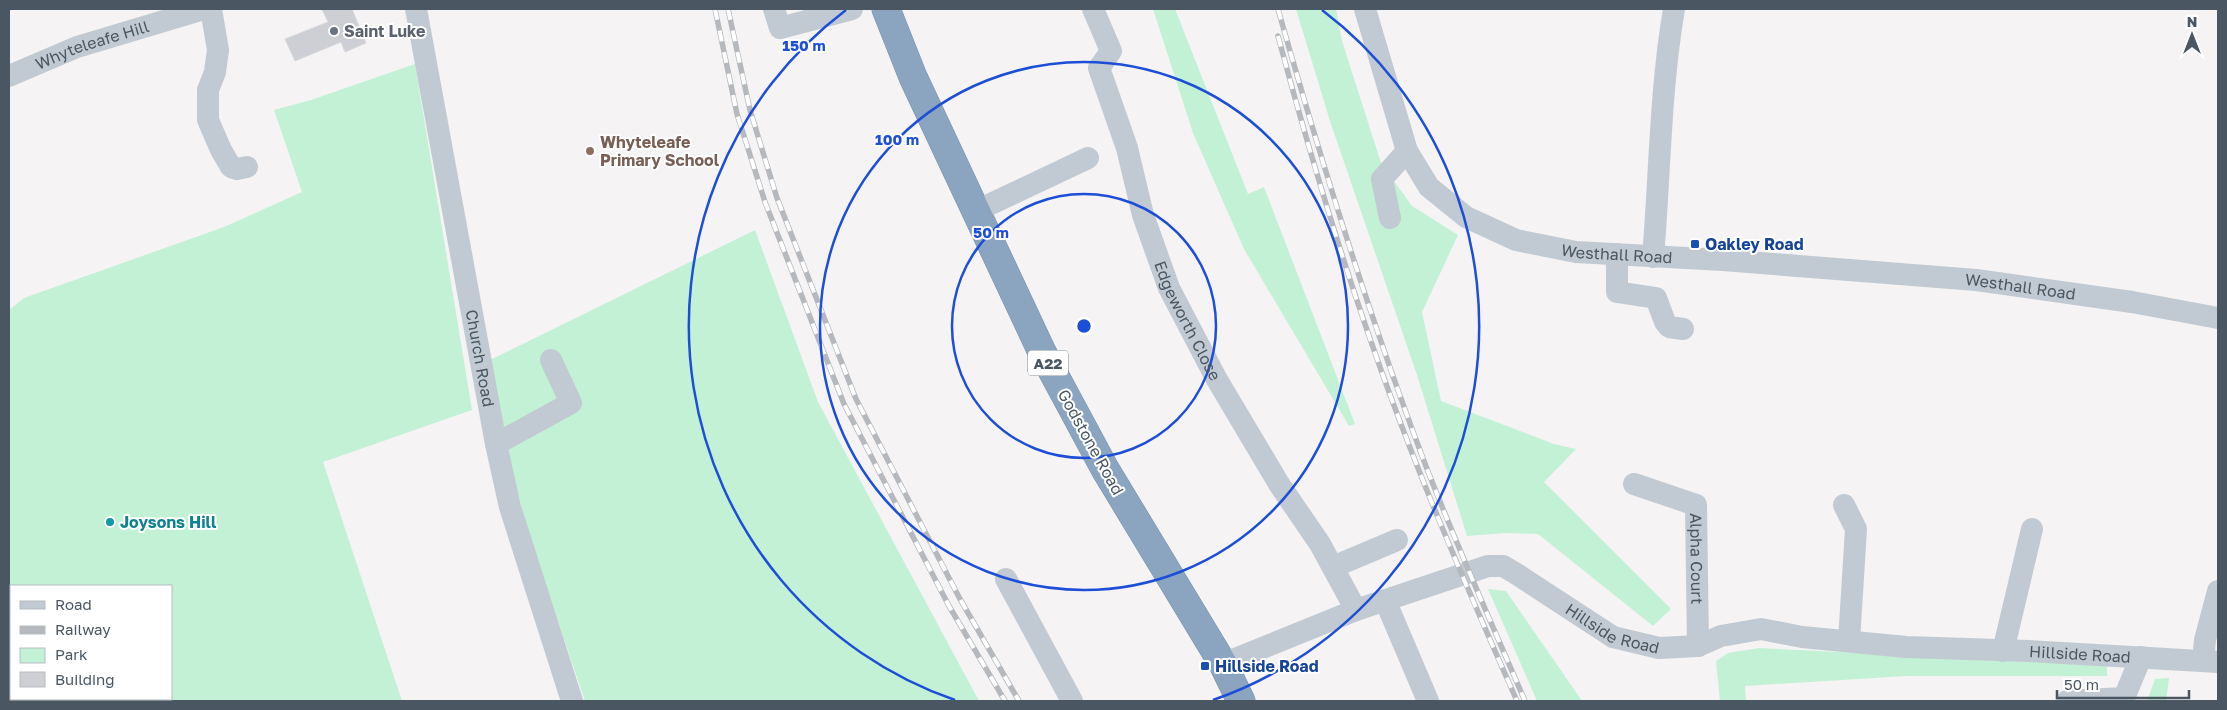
<svg xmlns="http://www.w3.org/2000/svg" width="2227" height="710" font-family="'Golos Text',sans-serif">
<style>
.green{fill:#c3f1d5;fill-rule:evenodd}
.building{fill:#cdcfd5;stroke:#d7d9de}
.lines{fill:none;stroke-linecap:round;stroke-linejoin:round}
.highway-casing{stroke:#7690ad;stroke-width:29}
.minor{stroke:#c1cad2;stroke-width:22}
.highway{stroke:#8ba5c1;stroke-width:28}
.rail-casing{stroke:#b5b8bd;stroke-width:5.5}
.rail{stroke:#fff;stroke-width:4;stroke-dasharray:11;stroke-linecap:butt}
.ring{fill:none;stroke:#1d4ed8;stroke-width:2.5}
.worship-dot{fill:#6b7280;stroke:#fff;stroke-width:2}
.education-dot{fill:#8d6e63;stroke:#fff;stroke-width:2}
.transit-dot{fill:#1a4fb4;stroke:#fff;stroke-width:2}
.culture-dot{fill:#0f9aa8;stroke:#fff;stroke-width:2}
.labels{text-anchor:middle;dominant-baseline:central;stroke-width:4;stroke-linejoin:round;paint-order:stroke}
.shield{fill:#fff;stroke:#808990;stroke-width:1}
.shield-label{font-size:15px;font-weight:bold;fill:#4a5661}
.worship-label{font-size:16px;font-weight:bold;fill:#5b616d;stroke:#fff;text-anchor:start}
.street-label{font-size:16px;fill:#4a5661;stroke:#fff}
.education-label{font-size:16px;font-weight:bold;fill:#785e54;stroke:#fff;text-anchor:start}
.transit-label{font-size:16px;font-weight:bold;fill:#164399;stroke:#fff;text-anchor:start}
.culture-label{font-size:16px;font-weight:bold;fill:#0d838f;stroke:#fff;text-anchor:start}
.centre{fill:#1d4ed8;stroke:#fff;stroke-width:2.5}
.ring-label{font-size:15px;text-anchor:middle;font-weight:bold;fill:#1d4ed8;stroke:#fff;stroke-width:4;stroke-linejoin:round;paint-order:stroke}
</style>
<rect width="100%" height="100%" fill="#f5f3f3"/>
<!-- green -->
<g class="green">
<path d="M 1153,9 L 1175,9 L 1248,194 L 1264,187 L 1355,424 L 1349,426 L 1244,249 L 1193,133 Z"/>
<path d="M 1296,9 L 1336,9 L 1342,41 L 1381,163 L 1412,206 L 1458,235 L 1422,312 L 1441,401 L 1554,444 L 1576,449 L 1544,482 L 1671,609 L 1653,626 L 1538,534 L 1505,533 L 1467,536 L 1417,375 L 1330,121 Z"/>
<path d="M 415,64 L 472,410 L 323,462 L 402,701 L 9,701 L 9,310 L 24,298 L 224,227 L 302,192 L 274,110 L 311,100 ZM 11,586 L 171,586 L 171,699 L 11,699 Z"/>
<path d="M 755,230 L 818,402 L 979,701 L 585,701 L 530,539 L 484,363 Z"/>
<path d="M 1488,589 L 1506,591 L 1582,701 L 1537,701 Z"/>
<path d="M 1759,648 L 2107,665 L 2107,676 L 1906,676 L 1745,686 L 1746,701 L 1720,701 L 1716,661 L 1728,653 Z"/>
<path d="M 2169,678 L 2166,701 L 2147,701 L 2155,679 Z"/>
</g>
<!-- building -->
<path class="building" d="M 322,9 L 352,9 L 366,43 L 345,52 L 341,42 L 295,61 L 285,39 L 328,22 Z"/>
<g class="lines">
<defs>
<path id="highway" d="M 886,9 L 913,77 L 1041,350 L 1105,469 L 1223,664 L 1241,701"/>
</defs>
<!-- highway casing -->
<use href="#highway" class="highway-casing"/>
<!-- minor -->
<g class="minor">
<path d="M 211,9 L 218,50 L 215,72 L 208,90 L 208,120 L 221,150 L 231,167 L 237,169 L 247,167"/>
<path id="s1" d="M 416,9 L 496,444 L 510,507 L 572,701"/>
<path d="M 774,9 L 780,28 L 852,9"/>
<path id="s2" d="M 1093,9 L 1111,51 L 1099,68 L 1127,148 L 1143,215 L 1169,288 L 1216,378 L 1279,484 L 1320,544 L 1356,610"/>
<path id="s3" d="M 1365,9 L 1407,151 L 1429,187 L 1466,217 L 1516,240 L 1576,252 L 1723,260 L 1976,280 L 2132,302 L 2218,318"/>
<path id="s4" d="M 9,76 L 77,47 L 204,9"/>
<path d="M 976,211 L 1088,158"/>
<path d="M 1390,218 L 1382,179 L 1407,151"/>
<path d="M 1617,254 L 1617,292 L 1656,298 L 1665,322 L 1669,327 L 1683,329"/>
<path d="M 1653,257 C 1660,174 1660,91 1674,9"/>
<path d="M 496,444 L 571,403 L 551,360"/>
<path id="s5" d="M 1634,484 L 1696,505 L 1698,646"/>
<path d="M 1844,505 L 1856,529 L 1849,641"/>
<path d="M 1333,567 L 1397,540"/>
<path d="M 1006,579 L 1072,701"/>
<path d="M 1385,600 L 1428,701"/>
<path d="M 2003,651 L 2032,529"/>
<path d="M 2203,661 L 2205,640 L 2218,591"/>
<path id="s6" d="M 1223,664 L 1356,610 L 1488,566 L 1503,566 L 1515,573 L 1613,637 L 1659,648 L 1698,646 L 1721,636 L 1761,629 L 1802,637 L 1906,647 L 2029,651 L 2218,662"/>
<path d="M 2067,701 L 2124,698 L 2141,657"/>
</g>
<!-- highway -->
<use href="#highway" class="highway"/>
<defs>
<g id="rail">
<path d="M 715,9 L 737,114 L 765,202 L 844,404 L 949,606 L 1005,701"/>
<path d="M 728,9 L 750,110 L 777,198 L 856,399 L 960,599 L 1019,701"/>
<path d="M 1278,9 C 1321,161 1368,313 1424,461 C 1455,542 1491,622 1525,701"/>
<path d="M 1278,36 C 1317,182 1362,327 1418,468 C 1449,547 1483,624 1517,701"/>
</g>
</defs>
<!-- rail casing -->
<use href="#rail" class="rail-casing"/>
<!-- rail -->
<use href="#rail" class="rail"/>
</g>
<!-- distance rings -->
<g class="ring">
<circle cx="1084" cy="326" r="132"/>
<circle cx="1084" cy="326" r="264"/>
<path d="M955 700A396 396 0 0 1 846 10M1322 10A396 396 0 0 1 1213 700"/>
</g>
<!-- markers -->
<circle class="worship-dot" cx="334" cy="31" r="5"/>
<circle class="education-dot" cx="590" cy="151" r="5"/>
<g class="transit-dot">
<rect x="1690" y="239" width="10" height="10" rx="2.5"/>
<rect x="1200" y="661" width="10" height="10" rx="2.5"/>
</g>
<circle class="culture-dot" cx="110" cy="522" r="5"/>
<g class="labels">
<!-- shield labels -->
<rect class="shield" x="1028" y="350.5" width="40" height="25" rx="4"/>
<g class="shield-label">
<text x="1048" y="363">A22</text>
</g>
<!-- worship labels -->
<g class="worship-label">
<text x="344" y="31">Saint Luke</text>
</g>
<!-- street labels -->
<g class="street-label">
<text stroke="none"><textPath href="#s4" startOffset="89">Whyteleafe Hill</textPath></text>
<text stroke="none"><textPath href="#s3" startOffset="395">Westhall Road</textPath></text>
<text stroke="none"><textPath href="#s3" startOffset="800">Westhall Road</textPath></text>
<text stroke="none"><textPath href="#s2" startOffset="335">Edgeworth Close</textPath></text>
<text stroke="none"><textPath href="#s1" startOffset="355">Church Road</textPath></text>
<text transform="translate(1091 442) rotate(61)">Godstone Road</text>
<text stroke="none"><textPath href="#s5" startOffset="119">Alpha Court</textPath></text>
<text stroke="none"><textPath href="#s6" startOffset="425">Hillside Road</textPath></text>
<text stroke="none"><textPath href="#s6" startOffset="901">Hillside Road</textPath></text>
</g>
<!-- education labels -->
<g class="education-label">
<text x="600" y="142">Whyteleafe<tspan x="600" dy="18">Primary School</tspan></text>
</g>
<!-- transit labels -->
<g class="transit-label">
<text x="1705" y="244">Oakley Road</text>
<text x="1215" y="666">Hillside Road</text>
</g>
<!-- culture labels -->
<g class="culture-label">
<text x="120" y="522">Joysons Hill</text>
</g>
</g>
<circle cx="1084" cy="326" r="8" class="centre"/>
<g class="ring-label">
<text x="804" y="51">150 m</text>
<text x="897" y="145">100 m</text>
<text x="991" y="238">50 m</text>
</g>
<!-- border -->
<rect width="2227" height="710" fill="none" stroke="#4a5661" stroke-width="20"/>
<!-- legend -->
<rect x="10" y="585" width="162" height="115" fill="#ffffff" stroke="#b7bbc0"/>
<rect x="20" y="601" width="25" height="8" fill="#c1cad2" stroke="#b7bbc0"/>
<text x="55" y="610" font-size="15" fill="#4a5661">Road</text>
<rect x="20" y="626" width="25" height="8" fill="#b5b8bd" stroke="#b7bbc0"/>
<text x="55" y="635" font-size="15" fill="#4a5661">Railway</text>
<rect x="20" y="648" width="25" height="15" fill="#c3f1d5" stroke="#b7bbc0"/>
<text x="55" y="660" font-size="15" fill="#4a5661">Park</text>
<rect x="20" y="672" width="25" height="15" fill="#cdcfd5" stroke="#b7bbc0"/>
<text x="55" y="685" font-size="15" fill="#4a5661">Building</text>
<!-- north arrow -->
<g transform="translate(2192 35)" stroke="#ffffff" stroke-width="4" paint-order="stroke">
<path d="M0-4L9 19L0 12L-9 19Z" fill="#4a5661"/>
<text y="-8" font-size="14" font-weight="bold" text-anchor="middle" fill="#4a5661">N</text>
</g>
<!-- scale -->
<path d="M2057 690v8h132v-8" fill="none" stroke="#4a5661" stroke-width="2.5"/>
<text x="2064" y="690" font-size="15" fill="#4a5661" stroke="#ffffff" stroke-width="4" paint-order="stroke">50 m</text>
</svg>
